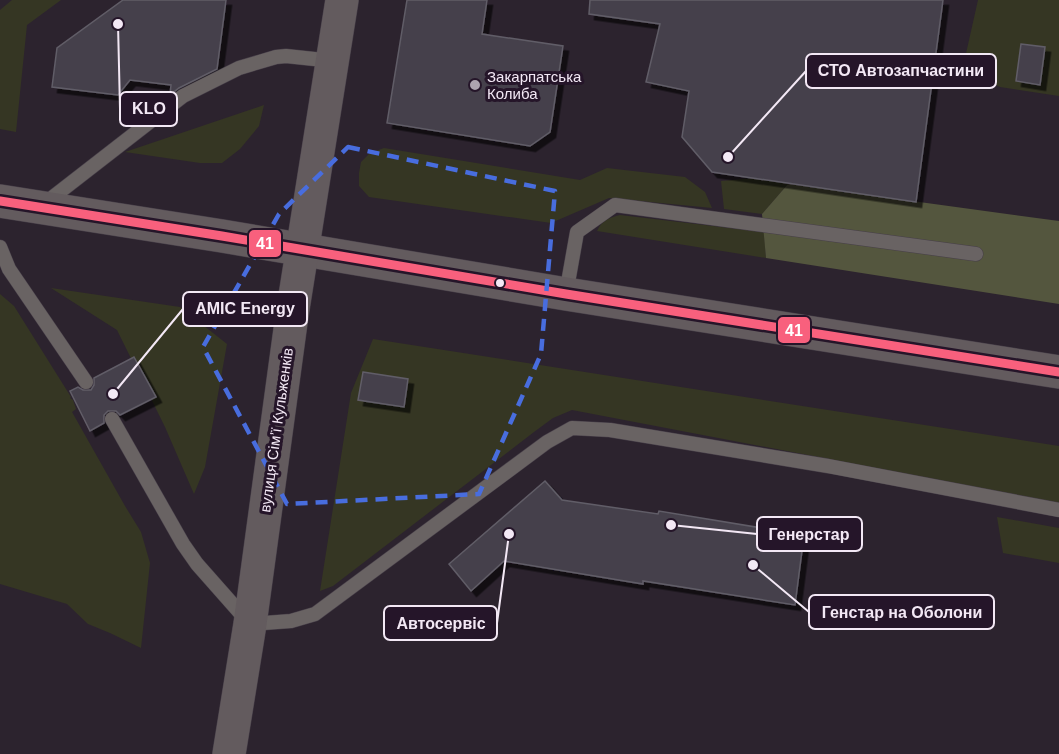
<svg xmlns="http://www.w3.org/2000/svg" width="1059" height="754" font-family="Helvetica,sans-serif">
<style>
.green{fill:#353623}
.forest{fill:#54563e}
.building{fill:#45414b;stroke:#615d67;stroke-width:1.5;filter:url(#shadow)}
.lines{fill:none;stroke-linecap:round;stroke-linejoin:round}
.service-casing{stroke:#473f49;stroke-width:15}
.secondary-casing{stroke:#473f49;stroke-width:34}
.service{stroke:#696363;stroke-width:14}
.secondary{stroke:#635b5e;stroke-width:33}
.bus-1-casing{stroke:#251529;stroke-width:14}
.bus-1{stroke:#f8607d;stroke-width:9}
.marked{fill:none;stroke:#486dde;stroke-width:4.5;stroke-dasharray:12 8;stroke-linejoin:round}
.poi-dot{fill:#ada3af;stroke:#251529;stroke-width:2}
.bus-dot{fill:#f3e8f5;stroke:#251529;stroke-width:2}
.labels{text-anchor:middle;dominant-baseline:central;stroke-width:6;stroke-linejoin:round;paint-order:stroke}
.poi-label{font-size:15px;fill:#f3e8f5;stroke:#251529;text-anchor:start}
.street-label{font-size:15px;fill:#f3e8f5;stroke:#251529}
.leader{fill:none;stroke:#f3e8f5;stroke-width:2}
.callout-dot{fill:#f3e8f5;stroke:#251529;stroke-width:2}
.callout{fill:#251529;stroke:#f3e8f5;stroke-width:2}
.callout-label{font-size:16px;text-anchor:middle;font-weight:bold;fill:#f3e8f5}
.line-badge{stroke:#251529;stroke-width:2}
.badge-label{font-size:16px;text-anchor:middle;font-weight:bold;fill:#fff}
</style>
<defs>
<filter id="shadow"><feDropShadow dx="5.5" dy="5.5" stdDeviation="0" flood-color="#0009"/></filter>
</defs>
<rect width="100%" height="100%" fill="#2c232e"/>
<!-- green -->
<g class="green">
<path d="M 12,0 L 61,0 L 27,25 L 16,132 L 0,129 L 0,10 Z"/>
<path d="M 978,0 L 1059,0 L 1059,96 L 1000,87 L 972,73 L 965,58 Z"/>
<path d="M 264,105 L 259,126 L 240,149 L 222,163 L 200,163 L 125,152 Z"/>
<path d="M 384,148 L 580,180 L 607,168 L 685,177 L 705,192 L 712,208 L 609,198 L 551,223 L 369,197 L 359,186 L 359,173 L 361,162 L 370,153 Z"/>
<path d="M 754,178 L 788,184 L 762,214 L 724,209 L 721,181 Z"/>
<path d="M 620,215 L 764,232 L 766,258 L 597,231 C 602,220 609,218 620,215 Z"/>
<path d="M 51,288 L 180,307 L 227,344 L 205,467 L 194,494 L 165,427 L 117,330 Z"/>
<path d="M 0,294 L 14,306 L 71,397 L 70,398 L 73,400 L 76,409 L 72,412 L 125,506 L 141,532 L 150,563 L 141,648 L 110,633 L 88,624 L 67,604 L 0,584 Z"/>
<path d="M 373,339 L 1059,446 L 1059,503 L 572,410 L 553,418 L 534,432 L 333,586 L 320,591 L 351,393 Z"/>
<path d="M 997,517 L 1059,528 L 1059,563 L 1003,553 Z"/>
</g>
<!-- forest -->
<path class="forest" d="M 788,184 L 1059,221 L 1059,304 L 766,258 L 762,214 Z"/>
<!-- building -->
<g class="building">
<path d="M 123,0 L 226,0 L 217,69 L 179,88 L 170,95 L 171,85 L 130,80 L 118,95 L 52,87 L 57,48 Z"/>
<path d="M 407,0 L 487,0 L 482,34 L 563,46 L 550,132 L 530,146 L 387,123 Z"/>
<path d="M 590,0 L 943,0 L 916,202 L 712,172 L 682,137 L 689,91 L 646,82 L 660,24 L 589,14 Z"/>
<path d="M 1021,44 L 1045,47 L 1040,85 L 1016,81 Z"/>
<path d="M 134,357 L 156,397 L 120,415 L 116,411 L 108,411 L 104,415 L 104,423 L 90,431 L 70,391 L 78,387 L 83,390 L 91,390 L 94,385 L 94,378 Z"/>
<path d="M 363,372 L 408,379 L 404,407 L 358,400 Z"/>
<path d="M 545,481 L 562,500 L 658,514 L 659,511 L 804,535 L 795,605 L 643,581 L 643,584 L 504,561 L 471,591 L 449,564 Z"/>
</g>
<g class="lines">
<defs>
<g id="service">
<path d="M 44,204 L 183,96 L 239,68 L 276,57 L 286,56 L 333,61"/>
<path d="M 0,247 L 9,269 L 86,382"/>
<path d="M 566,294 L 577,232 L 615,205 L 976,254"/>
<path d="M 112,419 L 183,544 L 197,564 L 250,624 L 291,621 L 315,614 L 547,442 L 572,428 L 610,430 L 828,466 L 1059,510"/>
</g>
<g id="secondary">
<path d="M 0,201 L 222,236 L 566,294 L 1059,372"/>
<path d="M 229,754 L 250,624 L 292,315 L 342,0"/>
</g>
</defs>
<!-- service casing -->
<use href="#service" class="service-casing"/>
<!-- secondary casing -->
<use href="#secondary" class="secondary-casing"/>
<!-- service -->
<use href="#service" class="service"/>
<!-- secondary -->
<use href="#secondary" class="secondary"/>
<defs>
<path id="bus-1" d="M 0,201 L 222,236 L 566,294 L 1059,372"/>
</defs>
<!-- bus-1 casing -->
<use href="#bus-1" class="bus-1-casing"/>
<!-- bus-1 -->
<use href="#bus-1" class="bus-1"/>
</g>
<!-- marked area -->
<path class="marked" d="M 348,147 L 555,191 L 541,354 L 479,494 L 287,504 L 203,347 L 279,214 Z"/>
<!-- markers -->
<circle class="poi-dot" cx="475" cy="85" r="6"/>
<circle class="bus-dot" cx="500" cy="283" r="5"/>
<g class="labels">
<!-- poi labels -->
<g class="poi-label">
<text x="487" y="76">Закарпатська<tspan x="487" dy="17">Колиба</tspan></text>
</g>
<!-- street labels -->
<g class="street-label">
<text transform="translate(276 430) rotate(-82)">вулиця Сімʼї Кульженків</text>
</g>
</g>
<!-- callouts -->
<path class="leader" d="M728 157L806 71M118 24L120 109M113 394L183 309M671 525L757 534M753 565L809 612M509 534L497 623"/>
<g class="callout-dot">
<circle cx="728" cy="157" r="6"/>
<circle cx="118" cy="24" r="6"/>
<circle cx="113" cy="394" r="6"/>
<circle cx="671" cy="525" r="6"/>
<circle cx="753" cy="565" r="6"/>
<circle cx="509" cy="534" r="6"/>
</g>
<g class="callout">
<rect x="806" y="54" width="190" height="34" rx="6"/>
<rect x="120" y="92" width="57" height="34" rx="6"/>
<rect x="183" y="292" width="124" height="34" rx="6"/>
<rect x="757" y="517" width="105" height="34" rx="6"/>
<rect x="809" y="595" width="185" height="34" rx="6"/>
<rect x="384" y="606" width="113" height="34" rx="6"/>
</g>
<g class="callout-label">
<text x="901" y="76">СТО Автозапчастини</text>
<text x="149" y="114">KLO</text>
<text x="245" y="314">AMIC Energy</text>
<text x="809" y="540">Генерстар</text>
<text x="902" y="618">Генстар на Оболони</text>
<text x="441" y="629">Автосервіс</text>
</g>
<g class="line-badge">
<rect x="248" y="229" width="34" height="29" rx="6" fill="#f8607d"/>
<rect x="777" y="316" width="34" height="28" rx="6" fill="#f8607d"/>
</g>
<g class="badge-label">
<text x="265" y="249">41</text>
<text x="794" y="336">41</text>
</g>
</svg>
